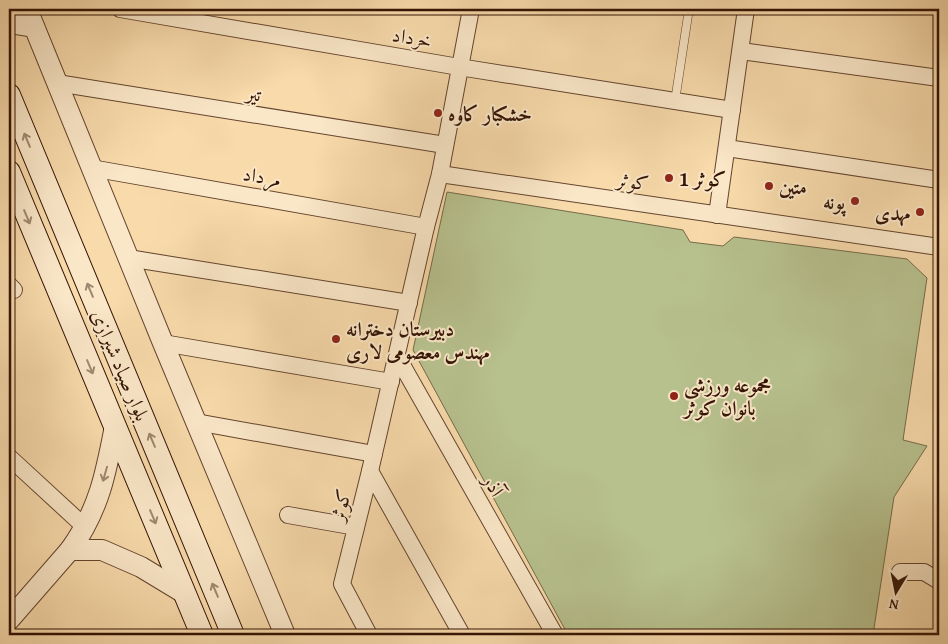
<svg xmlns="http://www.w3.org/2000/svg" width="948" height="644" font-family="'Gentium Book Plus',Amiri,serif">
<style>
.green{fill:#b7c18e;stroke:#756a49}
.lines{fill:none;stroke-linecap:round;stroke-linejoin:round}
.service-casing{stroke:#64452e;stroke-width:9}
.minor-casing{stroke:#64452e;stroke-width:18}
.tertiary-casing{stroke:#64452e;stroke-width:22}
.secondary-casing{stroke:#331304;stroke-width:24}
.service{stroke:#fae7c8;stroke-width:8}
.minor{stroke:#fae7c8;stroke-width:16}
.tertiary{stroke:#fae7c8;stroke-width:20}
.secondary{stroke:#fae7c8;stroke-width:22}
.oneway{stroke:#a08870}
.poi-dot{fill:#8f2418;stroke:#fae7c8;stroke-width:2}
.labels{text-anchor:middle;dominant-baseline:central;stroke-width:4;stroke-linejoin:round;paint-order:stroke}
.street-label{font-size:20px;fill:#331304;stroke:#fae7c8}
.poi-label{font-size:20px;font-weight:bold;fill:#331304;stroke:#fae7c8;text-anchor:start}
</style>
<rect width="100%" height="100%" fill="#f8daab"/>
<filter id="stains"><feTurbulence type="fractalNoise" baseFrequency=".004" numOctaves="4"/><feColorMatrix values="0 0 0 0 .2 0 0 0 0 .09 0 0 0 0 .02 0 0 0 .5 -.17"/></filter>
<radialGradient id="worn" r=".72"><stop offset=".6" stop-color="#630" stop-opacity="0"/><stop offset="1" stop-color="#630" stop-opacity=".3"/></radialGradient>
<!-- green -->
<path class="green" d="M 447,192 L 683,230 L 690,242 L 723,246 L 734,237 L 907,259 L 927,278 L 903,440 L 927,446 L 894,497 L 873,635 L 568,635 L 413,350 Z"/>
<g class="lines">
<defs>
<path id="service" d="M 675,101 L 689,9"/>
<g id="minor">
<path d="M 120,9 L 459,67 L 732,110"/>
<path d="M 741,51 L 939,78"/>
<path d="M 57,83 L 445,145"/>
<path d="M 727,148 L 939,180"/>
<path d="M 91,168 L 426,227"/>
<path d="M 440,174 L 939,247"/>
<path d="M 717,215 L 746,9"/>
<path d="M 128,258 L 409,303"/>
<path d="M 9,285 L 14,290"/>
<path d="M 163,343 L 391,382"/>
<path d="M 397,356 L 555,635"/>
<path d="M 196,422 L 374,454"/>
<path d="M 9,457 L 85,527"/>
<path d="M 370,471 L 462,635"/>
<path d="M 288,515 L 356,527"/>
<path d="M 900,572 L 924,572 L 939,581"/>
<path d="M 369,635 L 342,584 L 370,471 L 426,227 L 440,174 L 471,9"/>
</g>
<g id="tertiary">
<path d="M 27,9 L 163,343 L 285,635"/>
<path d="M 9,23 L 34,27"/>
<path d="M 115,426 C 106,473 99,510 70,550 L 102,550 L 141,567 L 184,593"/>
<path d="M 9,620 L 70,550"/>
</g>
<g id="secondary">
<path d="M 9,95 L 233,635"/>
<path d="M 9,172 L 202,635"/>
</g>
</defs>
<!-- service casing -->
<use href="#service" class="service-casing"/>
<!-- minor casing -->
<use href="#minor" class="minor-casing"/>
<!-- tertiary casing -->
<use href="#tertiary" class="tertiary-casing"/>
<!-- secondary casing -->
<use href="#secondary" class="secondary-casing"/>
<!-- service -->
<use href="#service" class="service"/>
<!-- minor -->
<use href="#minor" class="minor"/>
<!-- tertiary -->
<use href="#tertiary" class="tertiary"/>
<!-- secondary -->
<use href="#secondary" class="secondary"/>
</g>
<!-- one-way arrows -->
<defs><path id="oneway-shaft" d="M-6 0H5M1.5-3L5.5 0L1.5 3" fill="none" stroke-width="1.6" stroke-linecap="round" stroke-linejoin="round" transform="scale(1.25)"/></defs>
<g class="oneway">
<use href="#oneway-shaft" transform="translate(27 140) rotate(-113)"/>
<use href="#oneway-shaft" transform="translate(27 217) rotate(67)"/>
<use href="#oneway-shaft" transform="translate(90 290) rotate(-113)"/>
<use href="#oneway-shaft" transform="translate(90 367) rotate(67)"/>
<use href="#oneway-shaft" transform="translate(152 440) rotate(-113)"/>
<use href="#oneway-shaft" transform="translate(105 474) rotate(106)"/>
<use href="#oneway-shaft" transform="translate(153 517) rotate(67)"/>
<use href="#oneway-shaft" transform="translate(215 590) rotate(-113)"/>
</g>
<!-- markers -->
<g class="poi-dot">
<circle cx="438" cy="113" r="5"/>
<circle cx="669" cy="178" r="5"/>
<circle cx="769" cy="186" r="5"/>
<circle cx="855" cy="201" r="5"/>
<circle cx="920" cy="212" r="5"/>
<circle cx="336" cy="339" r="5"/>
<circle cx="674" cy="396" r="5"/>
</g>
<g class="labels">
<!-- street labels -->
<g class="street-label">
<text transform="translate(412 37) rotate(10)">خرداد</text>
<text transform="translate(254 93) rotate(9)">تیر</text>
<text transform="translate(262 176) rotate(10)">مرداد</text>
<text transform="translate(633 181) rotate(8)">کوثر</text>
<text transform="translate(121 365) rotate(67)">بلوار صیاد شیرازی</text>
<text transform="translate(494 485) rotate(60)">آذر</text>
<text transform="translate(340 505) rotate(-76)">کوثر</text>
</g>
<!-- poi labels -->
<g class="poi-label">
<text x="448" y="113">خشکبار کاوه</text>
<text x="679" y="178">کوثر 1</text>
<text x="779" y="186">متین</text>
<text x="845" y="201" text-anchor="end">پونه</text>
<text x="910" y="212" text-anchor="end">مهدی</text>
<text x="346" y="328">دبیرستان دخترانه<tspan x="346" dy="23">مهندس معصومی لاری</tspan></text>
<text x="684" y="384">مجموعه ورزشی<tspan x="684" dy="23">بانوان کوثر</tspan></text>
</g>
</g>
<!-- margin -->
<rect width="948" height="644" fill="none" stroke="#f8daab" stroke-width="30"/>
<rect x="10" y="10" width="928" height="624" fill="none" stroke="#331304" stroke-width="2.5"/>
<rect x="15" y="15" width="918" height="614" fill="none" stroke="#331304"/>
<!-- north arrow -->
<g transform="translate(896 592) rotate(190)" stroke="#fae7c8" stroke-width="4" paint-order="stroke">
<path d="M0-4L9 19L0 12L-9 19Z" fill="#331304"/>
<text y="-8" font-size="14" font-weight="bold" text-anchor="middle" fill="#331304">N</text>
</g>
<rect width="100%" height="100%" filter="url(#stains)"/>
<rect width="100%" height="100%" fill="url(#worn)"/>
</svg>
